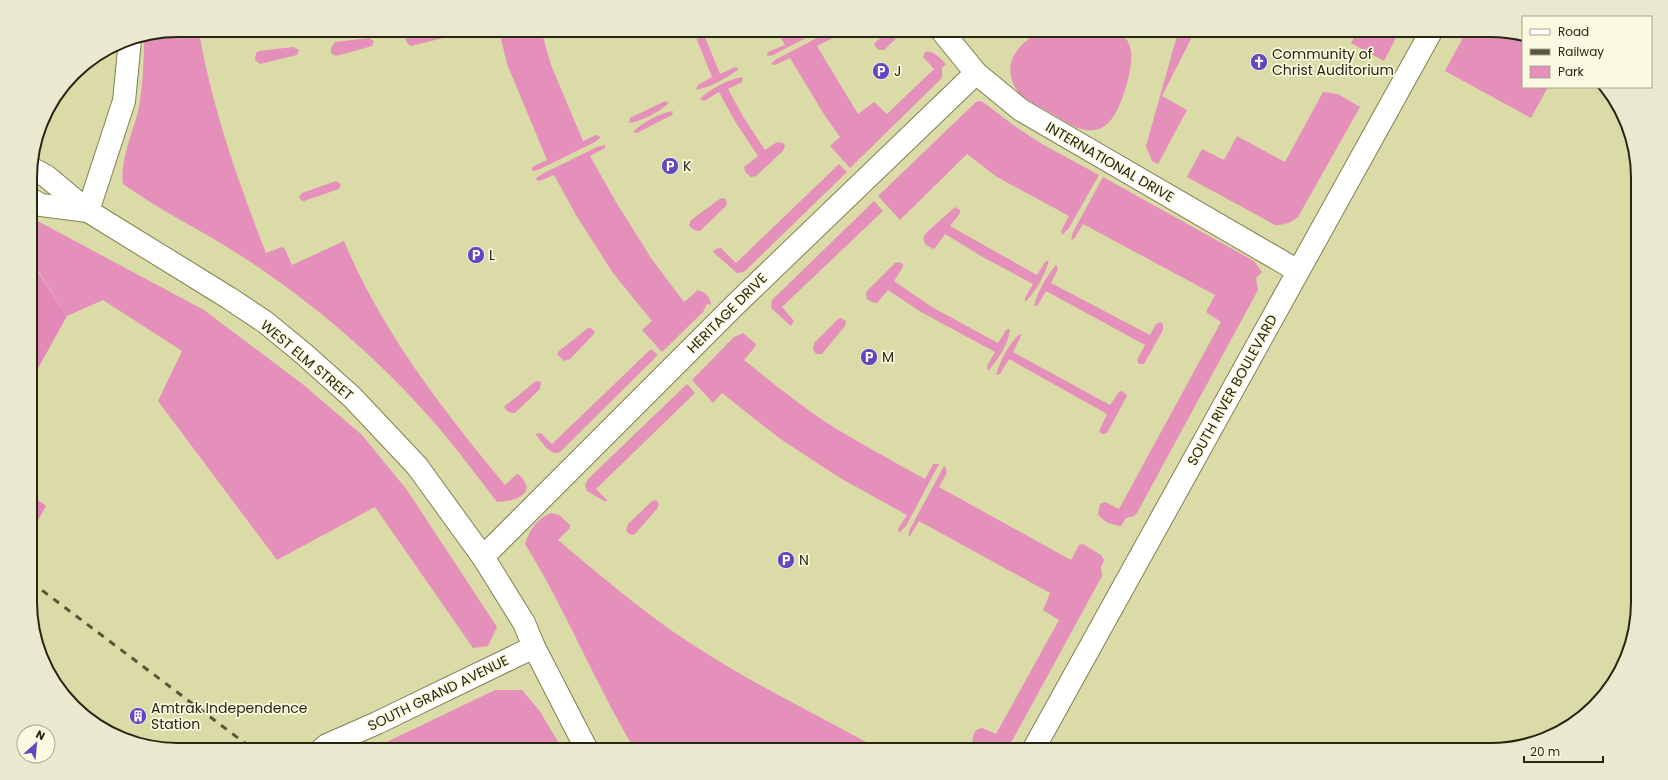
<svg xmlns="http://www.w3.org/2000/svg" width="1668" height="780" font-family="Poppins,sans-serif">
<style>
.green{fill:#e490bb}
.forest{fill:#e388b8}
.lines{fill:none;stroke-linecap:round;stroke-linejoin:round}
.minor-casing{stroke:#818050;stroke-width:24}
.minor{stroke:#fff;stroke-width:22}
.rail{stroke:#56563a;stroke-width:3;stroke-dasharray:7 7;stroke-linecap:butt}
.labels{text-anchor:middle;dominant-baseline:central;stroke-width:3.5;stroke-linejoin:round;paint-order:stroke}
.poi-label{font-size:14px;fill:#262612;stroke:#fafae1;text-anchor:start}
.street-label{font-size:14px;fill:#262612;stroke:#fafae1}
.rim{fill:none;stroke:#262612;stroke-width:2}
</style>
<rect width="100%" height="100%" fill="#dbdba8"/>
<!-- green -->
<g class="green">
<path d="M 178,30 L 214,30 L 199,32 C 212,108 238,181 266,253 L 282,247 L 285,249 L 292,265 L 344,241 C 382,332 443,410 505,485 L 517,474 C 521,476 522,477 524,481 C 535,497 507,502 497,502 C 481,481 465,460 449,440 C 392,371 323,310 249,261 C 208,233 163,213 123,184 C 119,164 134,129 139,107 C 143,84 144,60 144,37 Z"/>
<path d="M 424,30 L 450,30 L 450,32 L 447,37 L 411,46 L 407,43 L 405,36 L 407,34 Z"/>
<path d="M 499,30 L 541,30 L 551,65 L 583,141 L 596,135 L 601,137 L 595,142 L 538,170 L 532,171 L 532,167 L 547,160 L 507,64 Z"/>
<path d="M 693,30 L 702,30 L 720,74 L 735,67 L 739,69 C 727,78 711,87 696,90 L 698,85 L 712,77 Z"/>
<path d="M 777,30 L 821,30 L 773,55 L 767,56 L 768,52 L 785,45 Z"/>
<path d="M 832,30 L 833,38 L 817,46 L 858,114 L 874,102 L 887,114 L 934,69 L 923,57 L 925,52 C 934,50 940,58 946,64 L 942,68 L 942,78 L 850,168 L 830,146 L 840,137 L 825,116 L 790,58 L 775,65 L 771,64 L 775,60 Z"/>
<path d="M 888,30 L 905,30 L 884,50 L 879,50 L 875,46 L 874,43 L 889,32 Z"/>
<path d="M 1038,30 L 1116,30 C 1132,39 1133,53 1130,69 C 1129,78 1126,87 1123,96 C 1115,118 1105,137 1078,128 C 1069,125 1060,118 1051,113 C 1039,106 1024,100 1016,89 C 1011,81 1009,71 1011,63 C 1014,49 1029,39 1038,30 Z"/>
<path d="M 1358,30 L 1400,30 L 1384,61 L 1351,43 Z"/>
<path d="M 1467,30 L 1490,30 L 1523,37 L 1523,87 L 1548,87 L 1531,118 L 1445,71 Z"/>
<path d="M 1180,35 L 1192,37 L 1162,96 L 1187,110 L 1158,164 L 1152,161 L 1146,146 L 1176,39 Z"/>
<path d="M 369,38 L 374,41 L 372,46 L 336,56 L 331,53 L 331,48 L 335,42 Z"/>
<path d="M 293,47 L 299,50 L 297,55 L 260,64 L 255,60 L 256,53 L 259,51 Z"/>
<path d="M 743,77 L 742,82 L 728,89 L 744,118 L 765,150 L 777,142 L 783,143 L 785,146 L 783,151 L 756,176 L 751,177 L 745,172 L 744,167 L 758,156 L 736,123 L 719,92 L 704,101 L 700,99 C 711,88 729,79 743,77 Z"/>
<path d="M 1323,92 L 1338,94 L 1360,107 L 1298,217 C 1291,223 1284,225 1275,225 L 1187,177 L 1202,149 L 1224,160 L 1237,136 L 1285,162 Z"/>
<path d="M 665,101 L 669,103 C 659,112 642,121 629,123 L 630,118 Z"/>
<path d="M 979,101 L 983,102 L 1016,127 L 1042,144 L 1099,175 L 1069,228 L 1062,235 L 1061,231 L 1069,216 L 997,177 L 967,154 L 900,220 L 878,196 L 976,102 Z"/>
<path d="M 673,111 L 672,115 L 637,133 L 633,132 C 643,122 660,113 673,111 Z"/>
<path d="M 605,145 L 605,148 L 590,156 L 616,202 L 651,258 L 684,302 L 698,290 C 705,292 711,297 711,305 L 707,304 L 703,312 L 662,352 L 642,330 L 652,321 L 613,273 L 576,215 L 554,175 L 539,181 L 535,179 L 542,174 L 597,147 Z"/>
<path d="M 839,164 L 847,172 L 744,272 L 737,273 L 713,252 L 716,249 L 721,248 L 736,263 Z"/>
<path d="M 1103,177 L 1245,256 L 1254,261 L 1262,272 L 1256,278 L 1258,290 L 1137,513 L 1134,516 L 1126,518 L 1121,526 C 1112,525 1103,522 1098,514 L 1100,504 L 1105,502 L 1119,509 L 1221,322 L 1207,313 L 1207,310 L 1215,295 L 1083,224 L 1074,239 L 1071,240 L 1073,232 Z"/>
<path d="M 336,181 L 341,184 L 339,189 L 304,201 L 301,200 L 299,197 L 302,193 Z"/>
<path d="M 721,198 L 726,199 L 727,204 L 726,206 L 700,231 C 695,231 692,229 689,225 L 691,220 Z"/>
<path d="M 874,201 L 883,211 L 782,307 L 794,321 L 791,326 L 772,309 L 771,306 L 772,300 Z"/>
<path d="M 955,207 L 960,210 L 960,213 L 950,226 L 1037,275 L 1045,262 L 1049,260 C 1045,275 1036,292 1025,302 L 1025,298 L 1033,284 L 981,256 L 945,234 L 935,248 L 933,249 L 925,244 L 923,238 L 927,232 Z"/>
<path d="M 30,217 L 204,310 L 305,386 L 362,435 L 407,490 L 497,627 L 488,646 L 473,648 L 375,507 L 277,560 L 158,401 L 182,351 L 103,300 L 67,316 L 34,265 L 31,265 Z"/>
<path d="M 898,262 L 903,264 L 903,267 L 894,281 L 932,307 L 998,343 L 1006,330 L 1010,329 C 1009,343 998,360 988,371 L 987,366 L 995,352 L 921,312 L 888,290 L 877,303 L 872,302 L 867,299 L 866,292 L 895,263 Z"/>
<path d="M 1056,265 L 1058,269 L 1051,283 L 1150,335 L 1156,324 L 1161,322 L 1163,325 L 1163,330 L 1144,364 L 1139,364 L 1137,360 L 1145,345 L 1046,291 L 1038,305 L 1034,306 C 1037,292 1047,276 1056,265 Z"/>
<path d="M 841,318 L 846,321 L 845,326 L 822,354 L 816,354 L 813,349 L 814,343 L 838,319 Z"/>
<path d="M 588,328 L 591,328 L 595,332 L 593,335 L 570,359 L 564,361 L 557,354 L 559,351 Z"/>
<path d="M 743,333 L 756,344 L 755,347 L 744,360 C 770,381 796,402 824,421 C 857,442 891,460 925,479 L 933,464 L 939,464 L 906,526 L 899,533 L 898,529 L 907,515 L 840,478 L 779,438 L 722,393 L 713,403 L 692,380 L 734,337 Z"/>
<path d="M 1020,334 L 1021,336 L 1013,352 L 1110,405 L 1119,392 L 1121,391 L 1125,393 L 1127,396 L 1107,433 L 1102,434 L 1099,431 L 1107,414 L 1009,359 L 1000,374 L 996,375 C 1000,361 1009,343 1020,334 Z"/>
<path d="M 651,349 L 658,355 L 560,452 C 550,457 541,440 535,434 L 541,433 L 552,444 Z"/>
<path d="M 536,381 L 541,382 L 540,389 L 515,413 C 510,413 507,412 504,407 L 506,405 Z"/>
<path d="M 687,384 L 695,393 L 596,489 L 608,501 L 604,501 L 587,491 L 585,485 L 588,479 Z"/>
<path d="M 944,466 C 951,472 942,480 939,487 L 1071,560 L 1079,545 L 1083,544 L 1101,555 L 1104,560 L 1101,567 L 1102,576 L 1012,741 L 1002,746 L 1000,750 C 986,750 964,750 976,730 L 982,728 L 996,734 L 1059,620 L 1043,610 L 1050,593 L 919,521 L 910,536 L 908,537 L 910,529 Z"/>
<path d="M 656,500 L 659,504 L 657,509 L 634,535 L 629,534 L 626,530 L 628,524 L 652,501 Z"/>
<path d="M 551,513 L 559,515 L 570,525 L 570,528 L 558,540 C 601,576 643,612 690,643 C 751,683 817,715 881,750 L 635,750 C 595,683 566,610 525,544 C 529,531 537,518 551,513 Z"/>
<path d="M 495,690 L 522,690 L 539,710 L 563,750 L 370,750 Z"/>
</g>
<!-- forest -->
<g class="forest">
<path d="M 31,265 L 33,265 L 67,316 L 31,381 Z"/>
<path d="M 31,495 L 46,506 L 31,533 Z"/>
</g>
<g class="lines">
<defs>
<g id="minor">
<path d="M 941,30 L 976,73 L 1021,110 L 1298,271"/>
<path d="M 31,168 L 46,176 L 88,211 L 229,298 L 265,322 L 304,354 L 352,397 L 417,466 L 483,557 L 524,623 L 534,647 L 587,750"/>
<path d="M 30,199 L 41,205 L 88,211"/>
<path d="M 88,211 L 124,101 L 130,40"/>
<path d="M 483,557 L 737,303 L 976,73"/>
<path d="M 321,750 L 327,745 L 377,723 L 534,647"/>
<path d="M 1033,750 L 1432,30"/>
</g>
</defs>
<!-- minor casing -->
<use href="#minor" class="minor-casing"/>
<!-- minor -->
<use href="#minor" class="minor"/>
<!-- rail -->
<path class="rail" d="M 31,582 L 254,750"/>
</g>
<!-- icons -->
<defs>
<symbol id="church-disc" viewBox="-11 -11 22 22"><circle r="9.5" fill="#6248c0" stroke="#fafae1"/><path d="M-1.2-6h2.4v3.5h3.3v2.4h-3.3V6h-2.4V-.1h-3.3v-2.4h3.3Z" fill="#fff"/></symbol>
<symbol id="parking-disc" viewBox="-11 -11 22 22"><circle r="9.5" fill="#6248c0" stroke="#fafae1"/><path d="M-3.5-5.5H1a3.5 3.5 0 0 1 0 7H-1V5.5H-3.5ZM-1-3.4V-.6H.8a1.4 1.4 0 0 0 0-2.8Z" fill="#fff"/></symbol>
<symbol id="building-disc" viewBox="-11 -11 22 22"><circle r="9.5" fill="#6248c0" stroke="#fafae1"/><path d="M-4-6H4V6H1V3H-1V6H-4ZM-2.5-4.3h1.7v1.8h-1.7ZM.8-4.3h1.7v1.8H.8ZM-2.5-1h1.7V.8h-1.7ZM.8-1h1.7V.8H.8Z" fill="#fff"/></symbol>
</defs>
<g fill-rule="evenodd">
<use href="#church-disc" x="1249" y="52" width="20" height="20"/>
<use href="#parking-disc" x="871" y="61" width="20" height="20"/>
<use href="#parking-disc" x="660" y="156" width="20" height="20"/>
<use href="#parking-disc" x="466" y="245" width="20" height="20"/>
<use href="#parking-disc" x="859" y="347" width="20" height="20"/>
<use href="#parking-disc" x="776" y="550" width="20" height="20"/>
<use href="#building-disc" x="128" y="706" width="20" height="20"/>
</g>
<g class="labels">
<!-- poi labels -->
<g class="poi-label">
<text x="1272" y="54">Community of<tspan x="1272" dy="16">Christ Auditorium</tspan></text>
<text x="894" y="71">J</text>
<text x="683" y="166">K</text>
<text x="489" y="255">L</text>
<text x="882" y="357">M</text>
<text x="799" y="560">N</text>
<text x="151" y="708">Amtrak Independence<tspan x="151" dy="16">Station</tspan></text>
</g>
<!-- street labels -->
<g class="street-label">
<text transform="translate(1110 162) rotate(30)">INTERNATIONAL DRIVE</text>
<text transform="translate(727 313) rotate(-45)">HERITAGE DRIVE</text>
<text transform="translate(307 360) rotate(40)">WEST ELM STREET</text>
<text transform="translate(1232 390) rotate(-61)">SOUTH RIVER BOULEVARD</text>
<text transform="translate(438 693) rotate(-26)">SOUTH GRAND AVENUE</text>
</g>
</g>
<!-- crop -->
<path d="M0 0H1668V780H0ZM178 37H1490A141 141 0 0 1 1631 178V602A141 141 0 0 1 1490 743H178A141 141 0 0 1 37 602V178A141 141 0 0 1 178 37Z" fill="#e9e9d0" fill-rule="evenodd"/>
<path class="rim" d="M178 37H1490A141 141 0 0 1 1631 178V602A141 141 0 0 1 1490 743H178A141 141 0 0 1 37 602V178A141 141 0 0 1 178 37Z"/>
<!-- legend -->
<rect x="1522" y="16" width="130" height="72" fill="#fafae1" stroke="#a5a58e"/>
<rect x="1530" y="29" width="20" height="6" fill="#ffffff" stroke="#a5a58e"/>
<text x="1558" y="36" font-size="12" fill="#262612">Road</text>
<rect x="1530" y="49" width="20" height="6" fill="#56563a" stroke="#a5a58e"/>
<text x="1558" y="56" font-size="12" fill="#262612">Railway</text>
<rect x="1530" y="66" width="20" height="12" fill="#e490bb" stroke="#a5a58e"/>
<text x="1558" y="76" font-size="12" fill="#262612">Park</text>
<!-- north arrow -->
<g transform="translate(36 744) rotate(27)"><circle r="19" fill="#fafae1" stroke="#a5a58e"/>
<path d="M0-3L7 15L0 10L-7 15Z" fill="#6248c0"/>
<text y="-6" font-size="11" font-weight="bold" text-anchor="middle" fill="#262612">N</text>
</g>
<!-- scale -->
<path d="M1524 756v6h79v-6" fill="none" stroke="#262612" stroke-width="2"/>
<text x="1530" y="756" font-size="12" fill="#262612" stroke="#fafae1" stroke-width="3" paint-order="stroke">20 m</text>
</svg>
